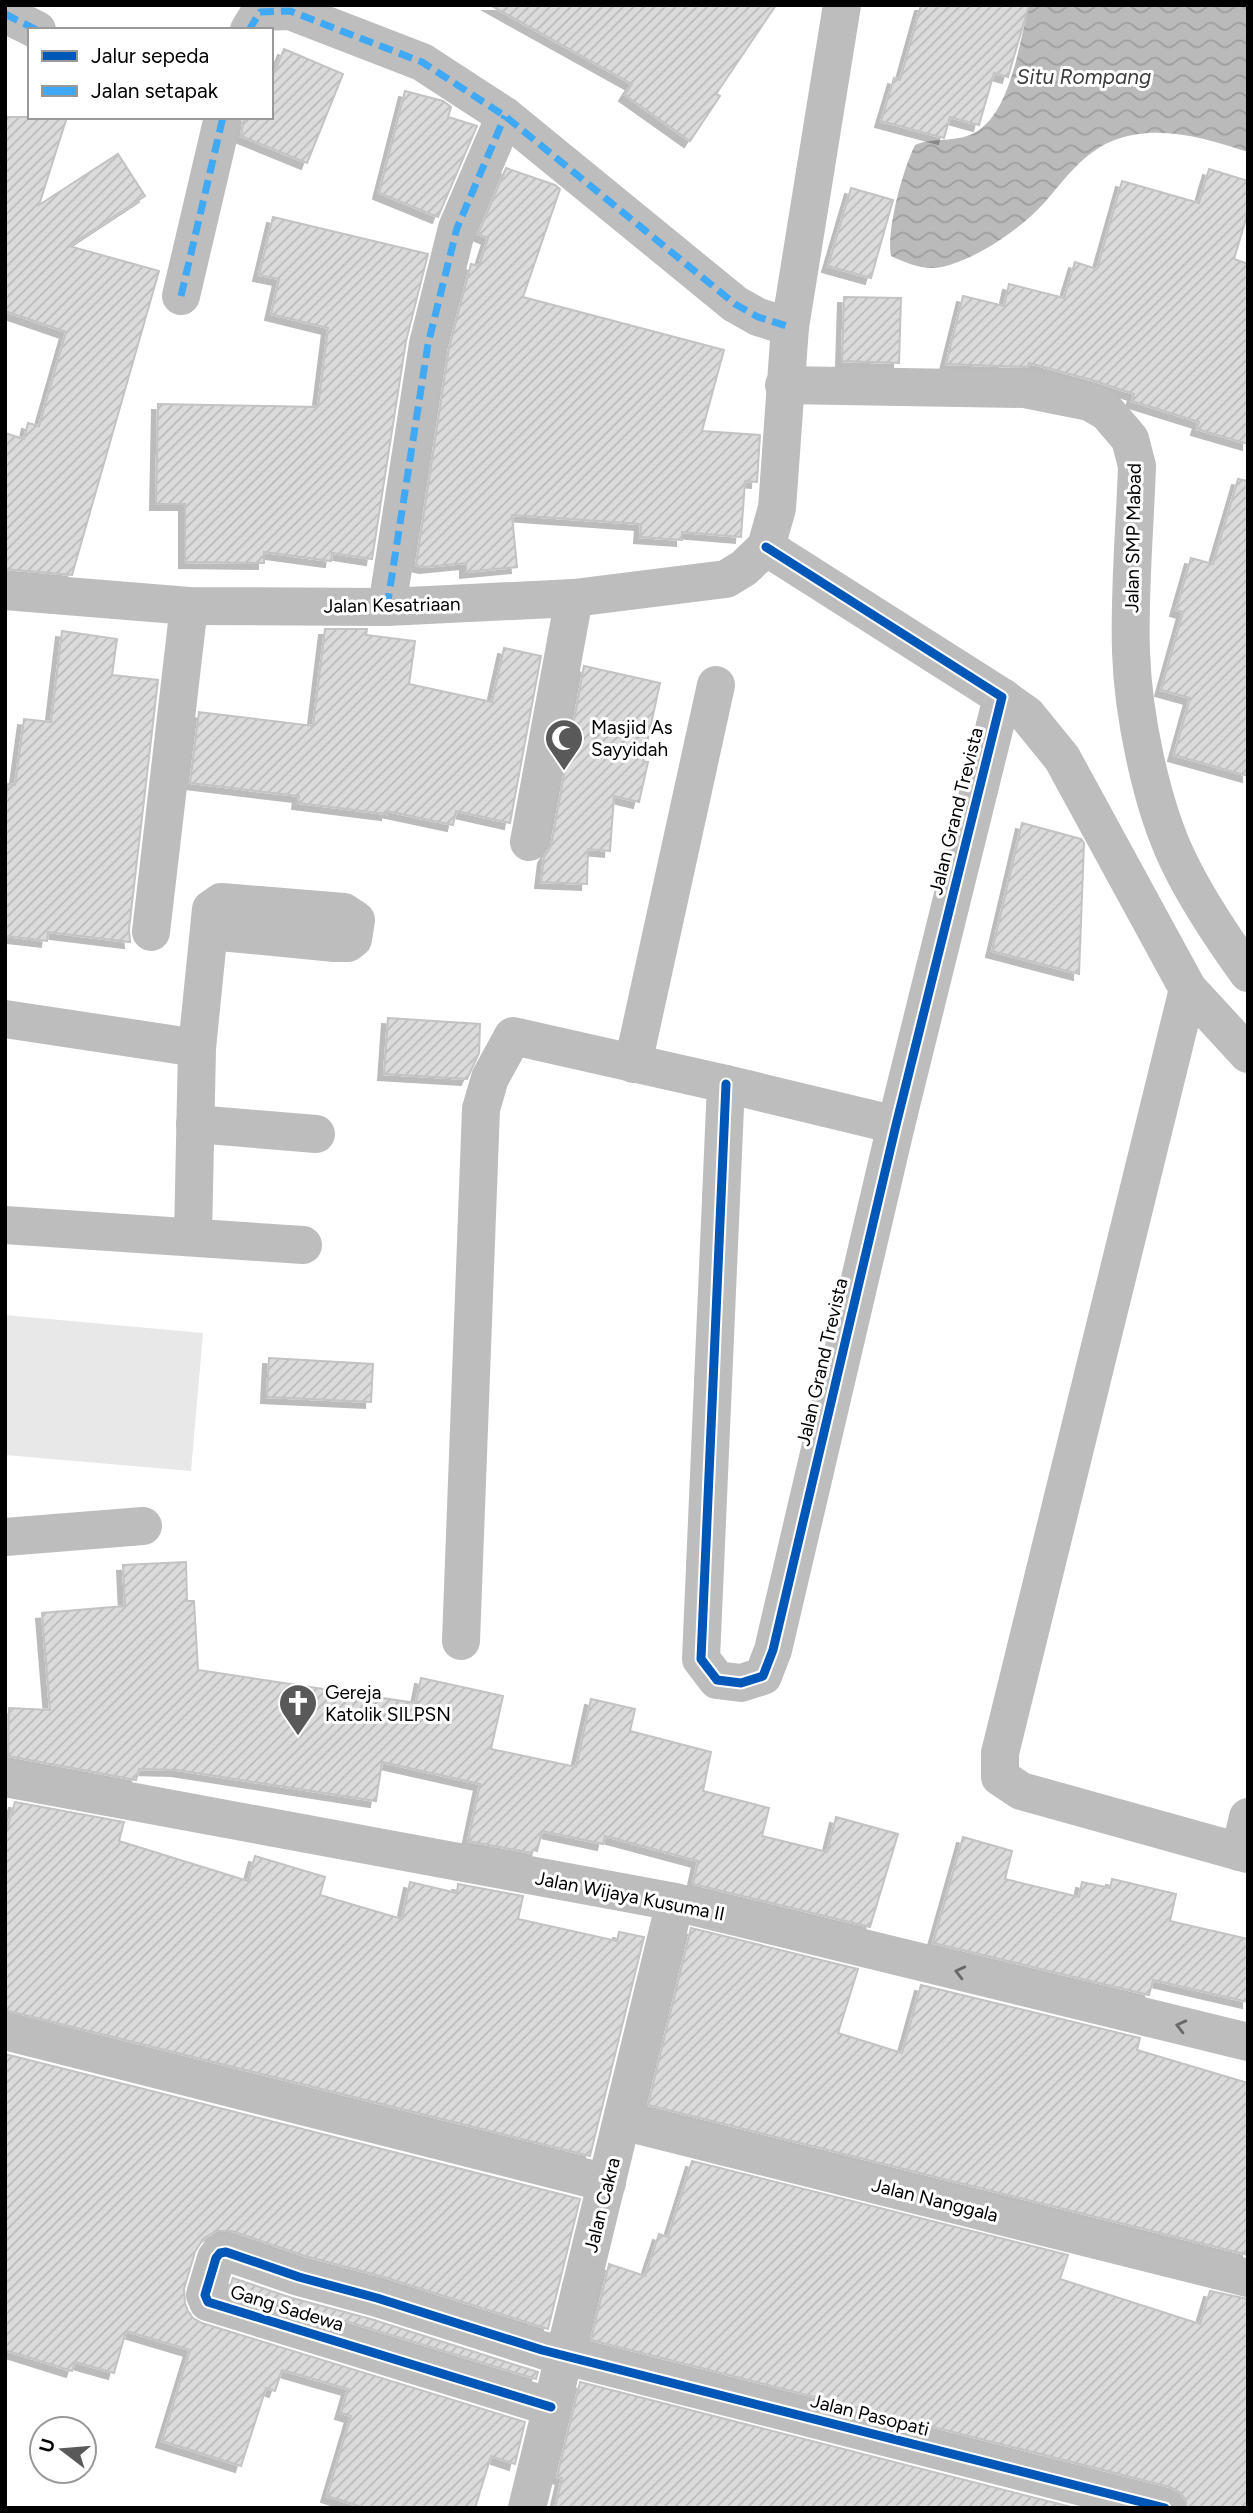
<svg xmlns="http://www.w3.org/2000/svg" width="1253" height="2513" font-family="Figtree,sans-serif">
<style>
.grass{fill:#e8e8e8}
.water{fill:url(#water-waves)}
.building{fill:url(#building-hatch);stroke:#c3c3c3;stroke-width:2;filter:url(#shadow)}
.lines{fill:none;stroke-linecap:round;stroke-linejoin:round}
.minor{stroke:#bdbdbd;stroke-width:38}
.quiet{stroke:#3fa9f5;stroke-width:7;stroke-dasharray:14 7;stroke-linecap:butt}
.cycleway-casing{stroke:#fff;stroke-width:13}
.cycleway{stroke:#0057b8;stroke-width:9}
.oneway{stroke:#686868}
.labels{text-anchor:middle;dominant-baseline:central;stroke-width:6;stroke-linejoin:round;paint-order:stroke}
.street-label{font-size:19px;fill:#000;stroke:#fff}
.poi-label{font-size:19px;fill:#000;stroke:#fff;text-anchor:start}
.water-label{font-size:21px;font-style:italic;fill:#3d3d3d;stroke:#fff}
</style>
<defs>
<pattern id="water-waves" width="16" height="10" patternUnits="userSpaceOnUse" patternTransform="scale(1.75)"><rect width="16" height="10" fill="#bababa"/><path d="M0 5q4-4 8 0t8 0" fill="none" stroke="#9e9e9e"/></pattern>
<pattern id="building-hatch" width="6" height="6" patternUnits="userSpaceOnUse" patternTransform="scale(1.75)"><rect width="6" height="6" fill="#dbdbdb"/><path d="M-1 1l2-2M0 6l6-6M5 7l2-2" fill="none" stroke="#bababa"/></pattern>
<filter id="shadow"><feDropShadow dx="-6" dy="6" stdDeviation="0" flood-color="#0004"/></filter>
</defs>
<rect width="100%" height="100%" fill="#fff"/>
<!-- grass -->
<path class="grass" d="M 5,1315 L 203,1333 L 191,1471 L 5,1455 Z"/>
<!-- water -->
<path class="water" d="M 1029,5 L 1248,5 L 1248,152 C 1204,138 1157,123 1112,141 C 1082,154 1066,178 1045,202 C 1022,228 977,259 942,267 C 925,271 906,263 891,256 C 886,230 903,169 915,145 C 933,137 955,143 974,133 C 1011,114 1019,43 1029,5 Z"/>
<!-- building -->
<g class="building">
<path d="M 490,5 L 776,5 L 716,94 L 720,96 L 690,141 L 625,95 L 632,84 Z"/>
<path d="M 921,5 L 1029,5 L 1008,77 L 994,73 L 979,125 L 950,117 L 944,138 L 881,121 L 894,78 L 900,80 Z"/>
<path d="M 284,49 L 343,74 L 307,163 L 241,136 L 244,117 L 271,117 L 271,80 Z"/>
<path d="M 405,91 L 443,101 L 451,107 L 448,117 L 477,126 L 438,217 L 379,193 Z"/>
<path d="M 5,117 L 67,117 L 39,205 L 118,154 L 145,196 L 69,246 L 159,271 L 72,575 L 5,569 L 5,433 L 24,439 L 28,423 L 39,426 L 66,332 L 5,311 Z"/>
<path d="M 506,168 L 555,185 L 560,189 L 523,297 L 724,350 L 702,431 L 760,435 L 757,482 L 745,481 L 741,537 L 682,532 L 682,540 L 640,537 L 641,524 L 512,515 L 517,567 L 466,572 L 466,563 L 425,567 L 416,565 L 449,348 L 471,264 L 479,266 L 488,238 L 478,234 Z"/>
<path d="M 1209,169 L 1248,181 L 1248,212 L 1234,259 L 1248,264 L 1248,444 L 1197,429 L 1199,422 L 1132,401 L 1134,394 L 1095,381 L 1029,363 L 1028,367 L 946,364 L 963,296 L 1004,306 L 1009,284 L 1064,298 L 1075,262 L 1097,269 L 1122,181 L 1199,203 Z"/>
<path d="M 851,188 L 893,200 L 871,278 L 828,266 Z"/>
<path d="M 273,217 L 428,254 L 406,341 L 372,559 L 332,553 L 331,561 L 264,552 L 264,563 L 185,562 L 185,504 L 156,504 L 158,404 L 318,407 L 328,328 L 271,314 L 279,279 L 259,275 Z"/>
<path d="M 844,297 L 901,298 L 899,363 L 842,361 Z"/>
<path d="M 1238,479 L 1248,481 L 1248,776 L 1174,755 L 1190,698 L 1161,690 L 1183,612 L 1176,610 L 1191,558 L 1213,564 Z"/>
<path d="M 325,629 L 367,629 L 366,635 L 415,641 L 409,684 L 492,702 L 504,648 L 541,656 L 510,823 L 456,811 L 453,825 L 387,811 L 387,814 L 298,803 L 299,796 L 190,783 L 199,712 L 313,726 Z"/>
<path d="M 62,631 L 117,639 L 112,675 L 158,680 L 129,929 L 130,942 L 48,932 L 47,941 L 5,936 L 5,805 L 8,784 L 15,785 L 24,719 L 51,722 Z"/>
<path d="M 584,666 L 660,683 L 643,761 L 648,762 L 639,802 L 614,796 L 610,851 L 588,849 L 587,884 L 541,882 L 544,857 L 551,846 Z"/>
<path d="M 1022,823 L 1081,839 L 1084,843 L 1079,974 L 992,951 Z"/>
<path d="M 388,1018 L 480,1024 L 479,1053 L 467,1079 L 384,1074 Z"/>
<path d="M 269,1358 L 373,1364 L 371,1402 L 267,1397 Z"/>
<path d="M 186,1562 L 187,1601 L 194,1601 L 198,1670 L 416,1703 L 421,1678 L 503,1696 L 491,1749 L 576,1767 L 591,1699 L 635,1709 L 630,1731 L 711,1752 L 703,1791 L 769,1808 L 762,1836 L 827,1852 L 836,1817 L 898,1834 L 870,1927 L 693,1884 L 698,1861 L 605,1836 L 603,1844 L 542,1831 L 537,1851 L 533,1850 L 532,1853 L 468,1841 L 480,1784 L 382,1762 L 376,1801 L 177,1770 L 139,1769 L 136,1780 L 8,1756 L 9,1708 L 50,1710 L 42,1613 L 125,1606 L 123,1565 Z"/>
<path d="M 15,1802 L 124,1822 L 119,1841 L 248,1881 L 255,1856 L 325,1877 L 320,1895 L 402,1919 L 410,1882 L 457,1893 L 458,1884 L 523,1896 L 518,1919 L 617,1941 L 619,1932 L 644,1937 L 590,2156 L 5,2010 L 5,1836 Z"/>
<path d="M 963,1837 L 1012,1851 L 1005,1879 L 1079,1897 L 1082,1882 L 1110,1888 L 1112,1879 L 1176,1894 L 1170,1921 L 1248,1939 L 1248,2002 L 1153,1980 L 1149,1995 L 933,1943 Z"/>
<path d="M 691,1928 L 858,1969 L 838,2033 L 902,2053 L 921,1985 L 1140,2038 L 1137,2050 L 1248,2083 L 1248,2255 L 648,2105 Z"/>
<path d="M 5,2054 L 580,2199 L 548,2329 L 384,2277 L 305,2256 L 232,2231 L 216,2231 L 203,2239 L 195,2252 L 184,2289 L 185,2303 L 188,2311 L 193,2318 L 202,2323 L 525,2422 L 515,2464 L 491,2456 L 475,2508 L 366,2508 L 327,2496 L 351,2416 L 341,2413 L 348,2389 L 282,2370 L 275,2391 L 266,2388 L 241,2466 L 162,2441 L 190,2350 L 126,2331 L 114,2373 L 75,2362 L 72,2371 L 5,2350 Z"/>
<path d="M 692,2161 L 1068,2255 L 1060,2279 L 1200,2324 L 1210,2291 L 1248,2299 L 1248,2508 L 1186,2508 L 1186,2501 L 1181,2493 L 1170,2487 L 591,2340 L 609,2264 L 645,2276 L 659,2234 L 668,2237 Z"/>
<path d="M 233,2278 L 292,2298 L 371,2319 L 538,2372 L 536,2379 L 230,2286 Z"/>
<path d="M 580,2382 L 1075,2508 L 555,2508 L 562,2478 L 557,2477 Z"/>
</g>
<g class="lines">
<!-- minor -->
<g class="minor">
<path d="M 5,14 L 37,30"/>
<path d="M 249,30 L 260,12 L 290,11 L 422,62 L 505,116 L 735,304 L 758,317 L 790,327"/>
<path d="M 181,296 L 223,117"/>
<path d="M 784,385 L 1025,389 L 1090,402 L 1107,412 L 1130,439 L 1137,466 C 1135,527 1129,590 1131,652 C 1133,714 1151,804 1178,860 C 1197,900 1222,937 1248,973"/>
<path d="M 766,547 L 777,508 L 790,327 L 842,5"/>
<path d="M 5,591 L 189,606 L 387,607 L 574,598 L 726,579 L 744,568 L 766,547"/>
<path d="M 387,607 L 428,344 L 457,228 L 505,116"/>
<path d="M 1002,697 L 1027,715 L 1062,758 L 1188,989 L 1248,1054"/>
<path d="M 529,842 L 574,598"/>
<path d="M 151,932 L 189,606"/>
<path d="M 1188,989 L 1000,1753 L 1000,1777 L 1021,1791 L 1240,1852"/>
<path d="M 5,1019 L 197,1048"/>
<path d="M 633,1064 L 716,685"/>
<path d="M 726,1084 L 701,1659 L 717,1680 L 741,1683 L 763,1676 L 773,1650 L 896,1125 L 1002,697 L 766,547"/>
<path d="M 195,1124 L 316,1134"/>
<path d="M 5,1225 L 303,1245"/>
<path d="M 193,1237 L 197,1048 L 211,909 L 221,902 L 344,912 L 356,920 L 353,939 L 348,943 L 335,943 L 209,931"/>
<path d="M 5,1537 L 143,1526"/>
<path d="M 461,1641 L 481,1109 L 490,1078 L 513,1036 L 726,1084 L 896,1125"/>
<path d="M 5,1778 L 675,1902 L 1248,2042"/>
<path d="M 1248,1817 L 1240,1852 L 1248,1854"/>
<path d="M 5,2031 L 607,2183"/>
<path d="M 622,2121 L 1248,2278"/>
<path d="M 551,2407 L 208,2302 L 205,2295 L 216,2258 L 220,2253 L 226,2252 L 299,2277 L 377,2298 L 542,2350 L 1165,2508"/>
<path d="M 527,2508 L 675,1902"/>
</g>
<!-- quiet -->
<g class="quiet">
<path d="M 5,14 L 37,30"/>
<path d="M 249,30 L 260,12 L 290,11 L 422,62 L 505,116 L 735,304 L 758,317 L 790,327"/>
<path d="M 181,296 L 223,117"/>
<path d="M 387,607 L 428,344 L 457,228 L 505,116"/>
</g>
<defs>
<g id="cycleway">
<path d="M 726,1084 L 701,1659 L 717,1680 L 741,1683 L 763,1676 L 773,1650 L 896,1125 L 1002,697 L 766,547"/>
<path d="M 551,2407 L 208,2302 L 205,2295 L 216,2258 L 220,2253 L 226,2252 L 299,2277 L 377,2298 L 542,2350 L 1165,2508"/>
</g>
</defs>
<!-- cycleway casing -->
<use href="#cycleway" class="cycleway-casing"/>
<!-- cycleway -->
<use href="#cycleway" class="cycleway"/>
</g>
<!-- one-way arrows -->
<defs><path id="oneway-chevron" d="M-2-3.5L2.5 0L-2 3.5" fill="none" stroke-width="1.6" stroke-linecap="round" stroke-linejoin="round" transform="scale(1.75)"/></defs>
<g class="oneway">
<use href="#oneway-chevron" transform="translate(960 1972) rotate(-166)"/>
<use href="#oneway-chevron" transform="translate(1181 2026) rotate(-166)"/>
</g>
<!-- icons -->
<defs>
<symbol id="mosque-pin" viewBox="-11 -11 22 30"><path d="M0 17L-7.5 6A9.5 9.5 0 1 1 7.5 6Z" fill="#595959" stroke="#fff"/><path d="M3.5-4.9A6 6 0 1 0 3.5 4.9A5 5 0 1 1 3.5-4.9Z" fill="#fff"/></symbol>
<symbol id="church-pin" viewBox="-11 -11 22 30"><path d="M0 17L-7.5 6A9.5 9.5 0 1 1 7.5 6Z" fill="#595959" stroke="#fff"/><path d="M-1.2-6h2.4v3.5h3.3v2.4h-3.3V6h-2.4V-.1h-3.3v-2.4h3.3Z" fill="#fff"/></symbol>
</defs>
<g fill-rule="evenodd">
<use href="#mosque-pin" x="542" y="716" width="44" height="60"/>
<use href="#church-pin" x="276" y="1681" width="44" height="60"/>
</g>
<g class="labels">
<!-- street labels -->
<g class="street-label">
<text transform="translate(1133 538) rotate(-89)">Jalan SMP Mabad</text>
<text transform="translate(392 605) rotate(-1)">Jalan Kesatriaan</text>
<text transform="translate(956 811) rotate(-76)">Jalan Grand Trevista</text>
<text transform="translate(822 1362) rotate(-77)">Jalan Grand Trevista</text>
<text transform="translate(630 1896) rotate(11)">Jalan Wijaya Kusuma II</text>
<text transform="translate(935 2200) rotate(14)">Jalan Nanggala</text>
<text transform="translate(602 2205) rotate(-76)">Jalan Cakra</text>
<text transform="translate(287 2308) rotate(17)">Gang Sadewa</text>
<text transform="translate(870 2415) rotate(14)">Jalan Pasopati</text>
</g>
<!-- poi labels -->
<g class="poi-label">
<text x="591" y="727">Masjid As<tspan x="591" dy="22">Sayyidah</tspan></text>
<text x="325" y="1692">Gereja<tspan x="325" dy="22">Katolik SILPSN</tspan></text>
</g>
<!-- water labels -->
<g class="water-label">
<text x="1084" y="76">Situ Rompang</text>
</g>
</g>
<!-- border -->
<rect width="1253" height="2513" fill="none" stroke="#000000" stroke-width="14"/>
<!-- legend -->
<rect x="28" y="28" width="245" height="91" fill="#ffffff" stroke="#999999" stroke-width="2"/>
<rect x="42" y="51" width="35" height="10" fill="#0057b8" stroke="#999999" stroke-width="2"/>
<text x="91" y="63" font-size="21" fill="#000000">Jalur sepeda</text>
<rect x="42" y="86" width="35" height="10" fill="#3fa9f5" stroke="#999999" stroke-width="2"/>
<text x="91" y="98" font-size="21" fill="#000000">Jalan setapak</text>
<!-- north arrow -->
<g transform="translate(63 2450) rotate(286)"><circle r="33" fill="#ffffff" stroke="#999999" stroke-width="2"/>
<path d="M0-5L12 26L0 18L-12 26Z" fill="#595959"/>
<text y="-10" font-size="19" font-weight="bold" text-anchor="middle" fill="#000000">U</text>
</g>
</svg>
